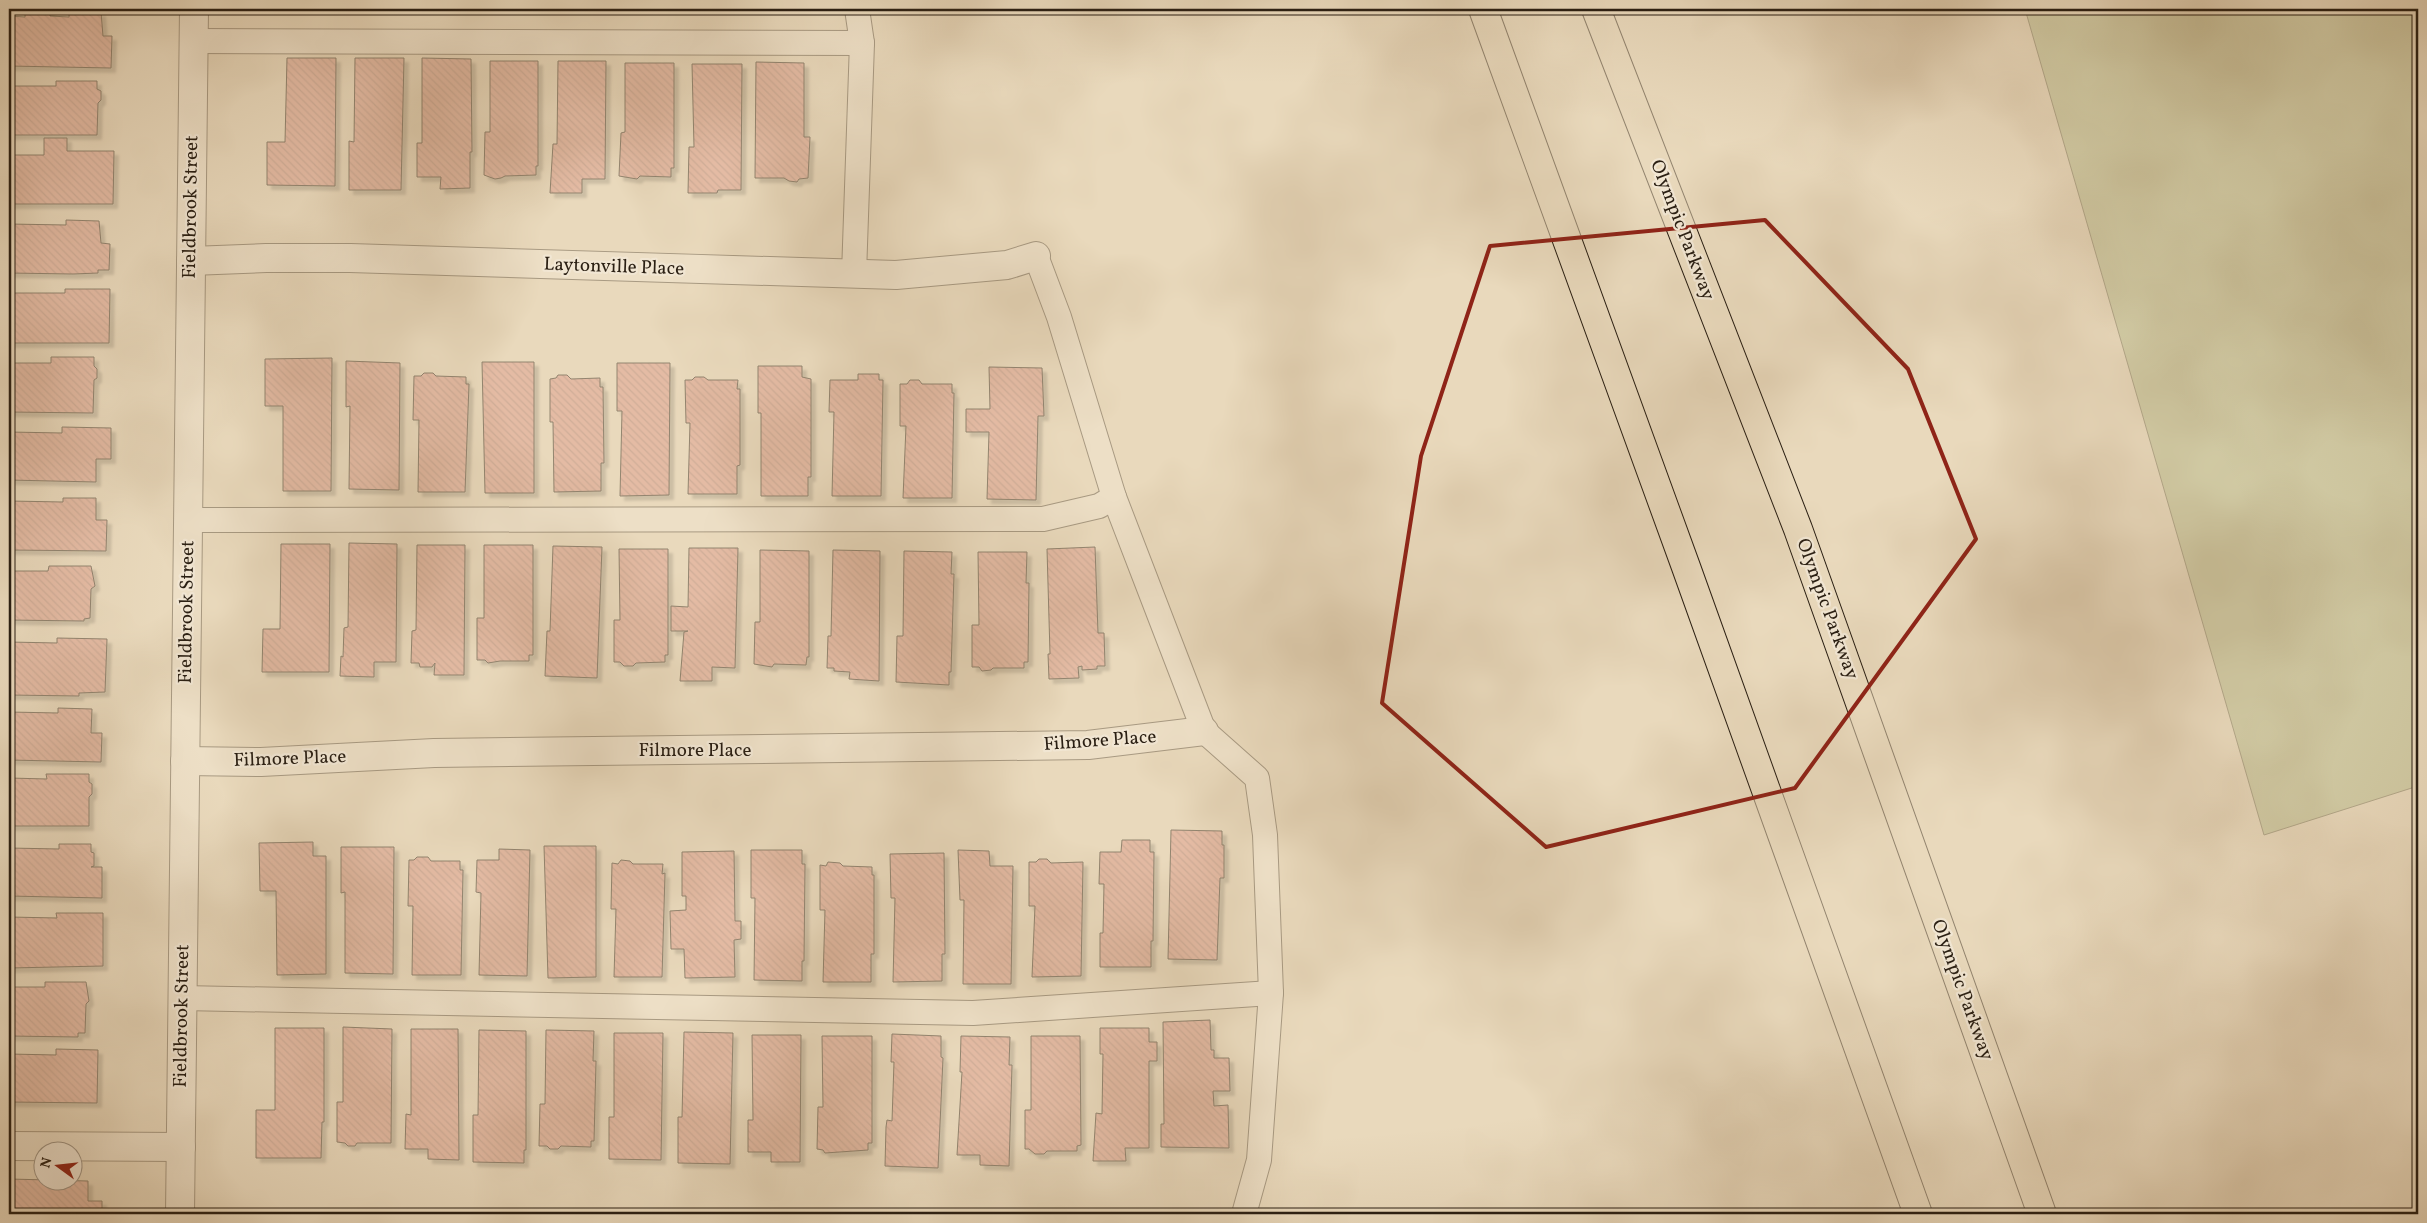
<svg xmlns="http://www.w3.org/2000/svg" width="2427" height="1223" font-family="Vollkorn,serif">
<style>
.green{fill:#b9be8e;stroke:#726e50}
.building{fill:url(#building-back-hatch);stroke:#2a1f13;filter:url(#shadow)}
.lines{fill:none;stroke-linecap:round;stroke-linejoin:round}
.service-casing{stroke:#5a4e3d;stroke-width:26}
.minor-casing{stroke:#5a4e3d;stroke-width:30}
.primary-casing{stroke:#2a1f13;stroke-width:30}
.service{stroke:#f1e6d3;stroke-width:24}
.minor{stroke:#f1e6d3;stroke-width:28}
.primary{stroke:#e9d9bc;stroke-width:28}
.marked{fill:none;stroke:#8f2418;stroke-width:4;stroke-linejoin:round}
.labels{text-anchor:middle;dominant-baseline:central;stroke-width:4.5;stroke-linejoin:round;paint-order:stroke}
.street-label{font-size:19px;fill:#2a1f13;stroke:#f1e6d3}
</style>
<defs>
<pattern id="building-back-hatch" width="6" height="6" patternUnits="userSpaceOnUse" patternTransform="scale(1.25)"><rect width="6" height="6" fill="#dd9788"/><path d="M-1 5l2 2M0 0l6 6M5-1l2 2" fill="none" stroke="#b37b6e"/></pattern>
<filter id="shadow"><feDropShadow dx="4.5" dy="4.5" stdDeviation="1" flood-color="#0004"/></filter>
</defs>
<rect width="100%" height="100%" fill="#e9d9bc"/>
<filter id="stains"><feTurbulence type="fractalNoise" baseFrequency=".004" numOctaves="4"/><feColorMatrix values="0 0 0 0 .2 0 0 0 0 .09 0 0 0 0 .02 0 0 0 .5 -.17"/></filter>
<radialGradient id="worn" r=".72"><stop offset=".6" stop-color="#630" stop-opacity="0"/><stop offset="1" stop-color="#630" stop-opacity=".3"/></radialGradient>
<!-- green -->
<path class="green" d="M 2025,9 L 2418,9 L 2418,786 L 2264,835 Z"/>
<!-- building -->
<g class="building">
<path d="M 25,9 L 50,9 L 50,16 L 69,17 L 69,12 L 101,12 L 103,36 L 112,36 L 111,68 L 9,66 L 9,16 L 25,17 Z"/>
<path d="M 287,58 L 336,58 L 335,186 L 267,185 L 267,142 L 285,142 Z"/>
<path d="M 355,58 L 404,58 L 401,190 L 349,190 L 349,141 L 354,142 Z"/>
<path d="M 422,58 L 471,59 L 472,152 L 470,152 L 470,188 L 440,189 L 441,177 L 417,177 L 417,143 L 422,143 Z"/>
<path d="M 490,61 L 538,61 L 538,166 L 536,166 L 536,175 L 505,176 L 501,178 L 495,179 L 484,175 L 485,132 L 490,132 Z"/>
<path d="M 558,61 L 606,61 L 605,179 L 582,179 L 582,193 L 550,193 L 553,144 L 557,144 Z"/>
<path d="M 756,62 L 804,63 L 804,137 L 810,137 L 808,178 L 799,179 L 797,182 L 789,181 L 784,178 L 755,178 Z"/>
<path d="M 625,63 L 674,63 L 674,168 L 671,168 L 671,177 L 640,176 L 637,179 L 619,176 L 621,133 L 625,132 Z"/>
<path d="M 692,64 L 742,64 L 741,190 L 718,190 L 717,193 L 688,193 L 689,147 L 694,147 Z"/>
<path d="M 56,81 L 97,81 L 97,89 L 101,91 L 101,100 L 98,103 L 97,135 L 9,135 L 9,86 L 56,86 Z"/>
<path d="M 44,138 L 67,138 L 67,151 L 114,151 L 113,204 L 9,204 L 9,155 L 44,155 Z"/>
<path d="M 66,220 L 99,221 L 101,243 L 110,244 L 109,270 L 98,270 L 98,273 L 73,274 L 9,273 L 9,224 L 66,225 Z"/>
<path d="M 65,289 L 110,289 L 109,343 L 9,343 L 9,293 L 65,293 Z"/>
<path d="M 51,357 L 94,357 L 94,366 L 97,369 L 97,378 L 94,380 L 93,413 L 9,412 L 9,363 L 51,363 Z"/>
<path d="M 332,358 L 331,491 L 283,491 L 283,406 L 265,406 L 265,359 Z"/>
<path d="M 346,361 L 400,363 L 399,490 L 349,489 L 350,406 L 346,407 Z"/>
<path d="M 482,362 L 534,362 L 534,493 L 485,493 Z"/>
<path d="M 617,363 L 670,363 L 669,495 L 620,496 L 622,411 L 617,411 Z"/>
<path d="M 758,366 L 802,366 L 802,377 L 811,379 L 811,477 L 808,477 L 808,496 L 761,496 L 761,413 L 758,413 Z"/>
<path d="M 989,367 L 1042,368 L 1044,416 L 1038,416 L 1036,500 L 987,499 L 989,432 L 966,432 L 966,409 L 990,409 Z"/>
<path d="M 424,373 L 433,373 L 436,376 L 466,377 L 466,384 L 469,384 L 465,492 L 418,492 L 419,420 L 413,420 L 414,376 L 421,376 Z"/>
<path d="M 858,374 L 879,374 L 879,380 L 883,380 L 881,496 L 832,496 L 834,412 L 829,412 L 830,380 L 858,380 Z"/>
<path d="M 558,375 L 567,375 L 571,379 L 600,378 L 600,387 L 603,387 L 604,463 L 601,463 L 601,491 L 554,492 L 553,422 L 550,422 L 550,379 L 556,378 Z"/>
<path d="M 695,377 L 704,377 L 708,380 L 738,380 L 737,389 L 740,389 L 740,465 L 737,466 L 737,494 L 688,494 L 690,423 L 686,423 L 685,380 L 692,380 Z"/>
<path d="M 910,380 L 919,380 L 922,384 L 952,384 L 952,393 L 954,393 L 952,498 L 903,498 L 906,426 L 900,426 L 900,384 L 907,384 Z"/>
<path d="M 62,427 L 111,428 L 111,459 L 96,459 L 96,482 L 9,480 L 9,432 L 62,433 Z"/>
<path d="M 63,498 L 96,498 L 96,520 L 107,520 L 106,551 L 9,550 L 9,501 L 63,502 Z"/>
<path d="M 349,543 L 397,544 L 396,662 L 374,662 L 374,677 L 340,676 L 341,656 L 343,657 L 344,628 L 348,627 Z"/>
<path d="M 281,544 L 330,544 L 329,672 L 262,672 L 263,629 L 280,629 Z"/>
<path d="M 417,545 L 465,545 L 464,675 L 434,675 L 435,663 L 432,667 L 420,667 L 419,663 L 411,663 L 412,631 L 416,630 Z"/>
<path d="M 484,545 L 533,545 L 533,655 L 529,655 L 529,661 L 500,661 L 488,663 L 485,660 L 477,660 L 477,618 L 484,618 Z"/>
<path d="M 553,546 L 602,547 L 597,678 L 545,676 L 547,631 L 550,631 Z"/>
<path d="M 1095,547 L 1098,633 L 1104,633 L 1105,666 L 1097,666 L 1097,669 L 1082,670 L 1082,666 L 1078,667 L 1079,678 L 1049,679 L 1048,654 L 1050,654 L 1047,549 Z"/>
<path d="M 689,548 L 738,548 L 735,668 L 712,667 L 712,681 L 680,681 L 684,632 L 688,631 L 671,631 L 671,606 L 688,607 Z"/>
<path d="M 619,549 L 668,549 L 668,655 L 665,655 L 665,662 L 636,663 L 633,666 L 624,666 L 620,662 L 614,662 L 614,620 L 620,620 Z"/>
<path d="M 760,550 L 809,551 L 809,657 L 807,657 L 806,665 L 774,664 L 772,667 L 754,664 L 755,622 L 760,622 Z"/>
<path d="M 833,550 L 880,551 L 879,681 L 849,679 L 850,672 L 834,671 L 834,668 L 827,668 L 828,636 L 831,636 Z"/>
<path d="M 904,551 L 952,552 L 951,574 L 954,574 L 951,672 L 949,672 L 949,685 L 896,682 L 897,636 L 903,636 Z"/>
<path d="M 978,552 L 1027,552 L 1026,583 L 1029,583 L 1028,662 L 1024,662 L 1024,668 L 993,668 L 991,670 L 982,671 L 979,667 L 972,667 L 972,625 L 979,625 Z"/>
<path d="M 49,566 L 91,566 L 95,586 L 91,589 L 90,618 L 84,619 L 84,621 L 9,620 L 9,571 L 48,571 Z"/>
<path d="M 57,638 L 107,639 L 105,692 L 79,693 L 79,696 L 9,695 L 9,642 L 57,643 Z"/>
<path d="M 58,708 L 92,709 L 91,733 L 102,733 L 101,762 L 9,760 L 9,712 L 58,713 Z"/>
<path d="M 46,774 L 89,774 L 89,782 L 92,784 L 92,794 L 89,797 L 89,826 L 9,826 L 9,778 L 47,779 Z"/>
<path d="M 1171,830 L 1222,831 L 1222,845 L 1224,845 L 1224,878 L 1220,878 L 1217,960 L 1168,959 Z"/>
<path d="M 1122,840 L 1150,840 L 1150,852 L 1154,852 L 1153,941 L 1151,941 L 1151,967 L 1100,967 L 1100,933 L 1103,933 L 1104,884 L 1099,884 L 1100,852 L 1121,852 Z"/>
<path d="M 313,842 L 313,856 L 326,856 L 326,974 L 277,975 L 276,891 L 260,891 L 259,843 Z"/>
<path d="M 59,844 L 91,844 L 91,852 L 94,853 L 94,866 L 91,867 L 102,867 L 102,898 L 9,896 L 9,848 L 59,849 Z"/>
<path d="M 544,846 L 596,846 L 596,977 L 548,978 Z"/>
<path d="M 341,847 L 394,847 L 393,974 L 345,973 L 345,892 L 341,893 Z"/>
<path d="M 499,849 L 530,850 L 527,976 L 479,975 L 481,893 L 476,892 L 477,860 L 499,860 Z"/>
<path d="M 751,850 L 802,850 L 802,864 L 805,864 L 804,961 L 802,961 L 802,981 L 754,980 L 755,898 L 751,898 Z"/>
<path d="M 958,850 L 989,851 L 990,866 L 1013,866 L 1011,984 L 963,984 L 964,900 L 960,900 Z"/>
<path d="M 734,851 L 735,921 L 741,921 L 741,939 L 734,940 L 735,977 L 685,978 L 684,949 L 671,949 L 670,911 L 686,910 L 686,896 L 682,896 L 682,852 Z"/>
<path d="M 944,853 L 945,954 L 942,954 L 942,981 L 893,982 L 895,898 L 891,898 L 890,854 Z"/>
<path d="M 417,857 L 428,857 L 431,861 L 460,861 L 460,870 L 463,870 L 461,975 L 412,975 L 413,906 L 408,906 L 409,860 L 414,860 Z"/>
<path d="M 1039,859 L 1047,859 L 1051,863 L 1083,862 L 1081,976 L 1032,977 L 1035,906 L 1029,906 L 1029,862 L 1036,862 Z"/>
<path d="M 621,860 L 630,861 L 633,864 L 663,864 L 662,874 L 665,873 L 662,977 L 614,977 L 616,909 L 611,909 L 612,863 L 618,864 Z"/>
<path d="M 828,862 L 840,863 L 843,866 L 872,867 L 872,875 L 874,875 L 874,954 L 871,954 L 871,982 L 823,982 L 825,910 L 820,910 L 820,865 L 826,866 Z"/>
<path d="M 56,913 L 103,913 L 103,966 L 9,968 L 9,917 L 57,918 Z"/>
<path d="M 45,982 L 86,982 L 89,1001 L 86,1004 L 85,1033 L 78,1033 L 78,1037 L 9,1036 L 9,987 L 45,987 Z"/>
<path d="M 1210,1020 L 1211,1050 L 1214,1050 L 1214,1058 L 1229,1058 L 1230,1091 L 1213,1091 L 1214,1106 L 1228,1105 L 1229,1148 L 1161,1147 L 1161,1124 L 1164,1124 L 1163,1022 Z"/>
<path d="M 343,1027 L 392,1029 L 391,1143 L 357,1143 L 355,1146 L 348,1146 L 345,1143 L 337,1142 L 337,1102 L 343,1102 Z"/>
<path d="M 275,1028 L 324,1028 L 324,1122 L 322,1122 L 321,1158 L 256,1158 L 256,1110 L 275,1110 Z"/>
<path d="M 1100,1028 L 1149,1028 L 1149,1042 L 1157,1042 L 1157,1061 L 1149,1061 L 1149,1148 L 1125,1148 L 1126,1161 L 1093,1161 L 1096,1113 L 1102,1114 L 1103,1054 L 1100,1054 Z"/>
<path d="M 411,1029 L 458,1029 L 459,1160 L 428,1159 L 428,1149 L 405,1149 L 406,1114 L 411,1115 Z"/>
<path d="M 479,1030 L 526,1031 L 526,1150 L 524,1150 L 524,1163 L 473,1162 L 473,1115 L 478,1115 Z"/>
<path d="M 546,1030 L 594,1031 L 593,1061 L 596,1061 L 594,1141 L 591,1141 L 591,1147 L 561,1146 L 558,1149 L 550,1149 L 547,1146 L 539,1146 L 540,1104 L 545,1104 Z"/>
<path d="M 684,1032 L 733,1033 L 730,1164 L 678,1163 L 678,1117 L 682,1117 Z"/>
<path d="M 614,1033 L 663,1033 L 661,1160 L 609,1159 L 609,1117 L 614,1117 Z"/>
<path d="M 892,1034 L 941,1036 L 941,1057 L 943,1058 L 938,1168 L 885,1166 L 886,1127 L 887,1120 L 892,1121 L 894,1062 L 891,1062 Z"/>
<path d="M 752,1035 L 801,1035 L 800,1162 L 771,1162 L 771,1152 L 748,1152 L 748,1120 L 753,1120 Z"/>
<path d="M 822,1036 L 872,1036 L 872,1143 L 868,1143 L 868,1150 L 825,1153 L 823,1150 L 817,1149 L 818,1107 L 823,1107 Z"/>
<path d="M 961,1036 L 1010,1037 L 1009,1065 L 1012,1065 L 1009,1166 L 980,1165 L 980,1155 L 957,1155 L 962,1072 L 960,1072 Z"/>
<path d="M 1031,1036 L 1080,1036 L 1081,1145 L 1077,1146 L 1077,1151 L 1047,1151 L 1044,1154 L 1035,1154 L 1029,1149 L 1025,1149 L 1025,1110 L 1031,1110 Z"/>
<path d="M 56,1049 L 98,1050 L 97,1103 L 9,1102 L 9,1054 L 56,1055 Z"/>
<path d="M 9,1179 L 88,1181 L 88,1201 L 102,1201 L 102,1214 L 9,1214 Z"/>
</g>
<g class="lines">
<defs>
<g id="service">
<path d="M 193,41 L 862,43"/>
<path d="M 1036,256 L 1059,317 L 1114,497 L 1204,731 L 1257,778 L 1265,835 L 1271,993 L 1259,1160 L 1244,1214"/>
<path d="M 854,274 L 862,43 L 857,9"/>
<path d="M 188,520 L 1043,519 L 1099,506 L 1114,497"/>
<path d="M 182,998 L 973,1013 L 1271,993"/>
</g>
<g id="minor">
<path d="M 191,261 L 266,258 L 350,258 L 896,275 L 1007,265 L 1036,256"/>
<path d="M 185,761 L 261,762 L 434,753 L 1088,745 L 1204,731"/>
<path d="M 9,1146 L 181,1147"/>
<path d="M 180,1214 L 194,9"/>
</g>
<g id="primary">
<path d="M 1483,9 L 1686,567 L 1918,1214"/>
<path d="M 1596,9 L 1798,529 L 2042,1214"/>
</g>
</defs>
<!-- service casing -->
<use href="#service" class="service-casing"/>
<!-- minor casing -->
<use href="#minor" class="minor-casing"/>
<!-- primary casing -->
<use href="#primary" class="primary-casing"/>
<!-- service -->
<use href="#service" class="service"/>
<!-- minor -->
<use href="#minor" class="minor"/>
<!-- primary -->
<use href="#primary" class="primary"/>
</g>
<!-- marked area -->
<path d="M0 0H2427V1223H0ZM 1765,220 L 1908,369 L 1976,539 L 1795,788 L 1546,847 L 1382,703 L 1421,456 L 1490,246 Z" fill="#e9d9bc" fill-opacity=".55" fill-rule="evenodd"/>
<path class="marked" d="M 1765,220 L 1908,369 L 1976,539 L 1795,788 L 1546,847 L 1382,703 L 1421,456 L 1490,246 Z"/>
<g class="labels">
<!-- street labels -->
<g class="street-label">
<text transform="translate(191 207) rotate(-89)">Fieldbrook Street</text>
<text transform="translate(1682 230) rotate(69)">Olympic Parkway</text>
<text transform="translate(614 267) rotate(2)">Laytonville Place</text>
<text transform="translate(1827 609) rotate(70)">Olympic Parkway</text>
<text transform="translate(187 612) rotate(-89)">Fieldbrook Street</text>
<text transform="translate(1100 741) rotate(-4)">Filmore Place</text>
<text x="695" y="751">Filmore Place</text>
<text transform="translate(290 759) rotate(-2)">Filmore Place</text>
<text transform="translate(1962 990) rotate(70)">Olympic Parkway</text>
<text transform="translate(182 1016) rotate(-89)">Fieldbrook Street</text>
</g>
</g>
<!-- margin -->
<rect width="2427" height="1223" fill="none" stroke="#e9d9bc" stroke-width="30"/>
<rect x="10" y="10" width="2407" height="1203" fill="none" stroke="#2a1f13" stroke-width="2.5"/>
<rect x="15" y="15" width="2397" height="1193" fill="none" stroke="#2a1f13"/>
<!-- north arrow -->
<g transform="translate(58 1166) rotate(285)"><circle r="24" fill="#f1e6d3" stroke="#a19686"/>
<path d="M0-4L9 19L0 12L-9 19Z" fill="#8f2418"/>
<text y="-8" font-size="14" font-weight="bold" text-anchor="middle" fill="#2a1f13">N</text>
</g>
<rect width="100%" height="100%" filter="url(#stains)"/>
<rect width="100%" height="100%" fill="url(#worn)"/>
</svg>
